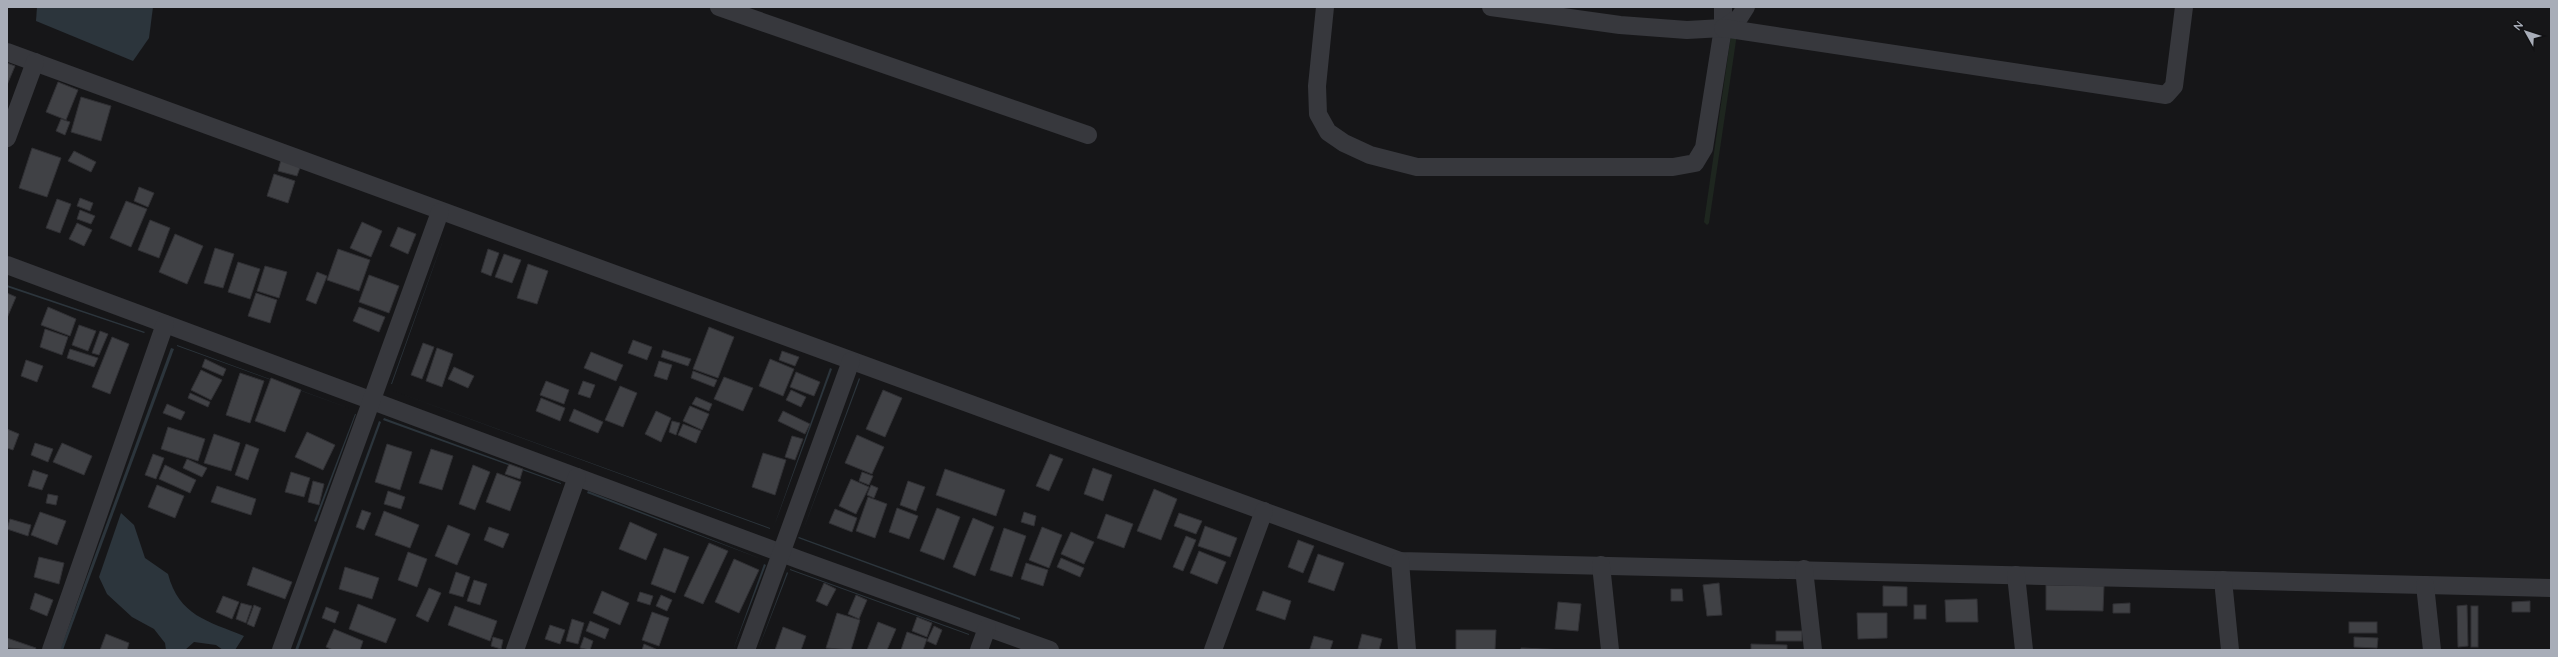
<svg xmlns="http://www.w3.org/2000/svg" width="2558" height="657" font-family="Quicksand,sans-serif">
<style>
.green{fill:#1e261f}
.water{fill:#2c353c}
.building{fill:#404145;stroke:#303034}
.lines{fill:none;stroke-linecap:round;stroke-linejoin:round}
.street{stroke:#37383d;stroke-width:18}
</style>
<rect width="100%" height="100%" fill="#161618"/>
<!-- green -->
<path class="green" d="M 1735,7 L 1741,7 L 1709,223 L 1707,225 L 1704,222 Z"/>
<!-- water -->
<g class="water">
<path d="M 37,7 L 153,7 L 149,38 L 133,61 L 36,21 Z"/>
<path d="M 447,229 L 392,384 L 391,384 Z"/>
<path d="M 7,285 L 145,332 L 144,333 L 7,287 Z"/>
<path d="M 177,345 L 354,410 L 177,346 Z"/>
<path d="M 171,348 L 174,349 L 63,650 L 60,650 Z"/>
<path d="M 830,368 L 832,369 L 773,529 Z"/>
<path d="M 859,378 L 860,379 L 801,536 Z"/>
<path d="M 388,389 L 770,528 L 770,529 Z"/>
<path d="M 355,414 L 356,414 L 316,522 L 314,521 Z"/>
<path d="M 384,418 L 561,483 L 561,484 L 383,420 Z"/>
<path d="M 379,421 L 381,422 L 298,650 L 295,650 Z"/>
<path d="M 588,491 L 764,560 L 587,493 Z"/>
<path d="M 121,513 L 134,525 L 145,558 L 168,574 C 179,616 208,621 244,636 L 235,650 L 223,650 L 216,645 L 194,642 L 185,650 L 166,650 L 165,643 L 154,629 L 132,617 L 107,594 L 99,577 Z"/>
<path d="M 799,537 L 1020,618 L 1020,620 L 798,538 Z"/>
<path d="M 764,564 L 766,565 L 733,650 Z"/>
<path d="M 790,569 L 969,634 L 969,635 L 790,570 Z"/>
<path d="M 787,572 L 788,573 L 758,650 Z"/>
</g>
<!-- building -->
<g class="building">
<path d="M 7,63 L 15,66 L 7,85 Z"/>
<path d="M 58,82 L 78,90 L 66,120 L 46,112 Z"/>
<path d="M 81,97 L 111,106 L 101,141 L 71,132 Z"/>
<path d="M 61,119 L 70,122 L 65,135 L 56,131 Z"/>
<path d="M 32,148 L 61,158 L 47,197 L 19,188 Z"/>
<path d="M 74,151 L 96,162 L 91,172 L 68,161 Z"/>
<path d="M 282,156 L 302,162 L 297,176 L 278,171 Z"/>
<path d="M 274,174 L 295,181 L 288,203 L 267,196 Z"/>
<path d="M 139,187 L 154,193 L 148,207 L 134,201 Z"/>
<path d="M 80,198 L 93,203 L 90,211 L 77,206 Z"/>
<path d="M 57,199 L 71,204 L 60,233 L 46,228 Z"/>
<path d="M 126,201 L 147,209 L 131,247 L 110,238 Z"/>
<path d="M 80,210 L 95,216 L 91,224 L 77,219 Z"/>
<path d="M 150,220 L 170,228 L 159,258 L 138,250 Z"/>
<path d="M 362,222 L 382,231 L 371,257 L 350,248 Z"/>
<path d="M 77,223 L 92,230 L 84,246 L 69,239 Z"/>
<path d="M 398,227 L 416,234 L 408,254 L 390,246 Z"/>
<path d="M 175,234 L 203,246 L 187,284 L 159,272 Z"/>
<path d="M 215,248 L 234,254 L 223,288 L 204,283 Z"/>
<path d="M 338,249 L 370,260 L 359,291 L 327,280 Z"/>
<path d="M 488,249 L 499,253 L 491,276 L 481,272 Z"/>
<path d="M 504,254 L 521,260 L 512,283 L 495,277 Z"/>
<path d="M 238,262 L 260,269 L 250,299 L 228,292 Z"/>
<path d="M 528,264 L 548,271 L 537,304 L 517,298 Z"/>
<path d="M 265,266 L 287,272 L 279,298 L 257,291 Z"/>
<path d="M 317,272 L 327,276 L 316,304 L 306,300 Z"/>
<path d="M 369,275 L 399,286 L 389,313 L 359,302 Z"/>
<path d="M 7,293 L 16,297 L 7,318 Z"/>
<path d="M 256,293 L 277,300 L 270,323 L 248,316 Z"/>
<path d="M 48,307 L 76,319 L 70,336 L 41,325 Z"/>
<path d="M 359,307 L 385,317 L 379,332 L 353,321 Z"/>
<path d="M 79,325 L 96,331 L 88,351 L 72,345 Z"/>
<path d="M 709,327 L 734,337 L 718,378 L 693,369 Z"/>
<path d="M 45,329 L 68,337 L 62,355 L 40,347 Z"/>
<path d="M 100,331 L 108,334 L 99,355 L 92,353 Z"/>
<path d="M 112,337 L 129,344 L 110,394 L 92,387 Z"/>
<path d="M 633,340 L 652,347 L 647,360 L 628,353 Z"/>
<path d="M 423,343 L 434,347 L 422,379 L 411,375 Z"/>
<path d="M 437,348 L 453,354 L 442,387 L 426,381 Z"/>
<path d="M 70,349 L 98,358 L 94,367 L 67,358 Z"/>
<path d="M 663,350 L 691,359 L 688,366 L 661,357 Z"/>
<path d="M 782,351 L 799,357 L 795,366 L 779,360 Z"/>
<path d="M 591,352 L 623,365 L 616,381 L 584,368 Z"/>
<path d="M 205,359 L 226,369 L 223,376 L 202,367 Z"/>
<path d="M 770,359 L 794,369 L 783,396 L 759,386 Z"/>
<path d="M 26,360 L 43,366 L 37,382 L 21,376 Z"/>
<path d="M 659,361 L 672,365 L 667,380 L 654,376 Z"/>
<path d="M 454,367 L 474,376 L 468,388 L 448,379 Z"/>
<path d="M 201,370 L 222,380 L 211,400 L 191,390 Z"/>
<path d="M 693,371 L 717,380 L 714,387 L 691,378 Z"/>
<path d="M 796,372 L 820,382 L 814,396 L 790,387 Z"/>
<path d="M 240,373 L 264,381 L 250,423 L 226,415 Z"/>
<path d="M 724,377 L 753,388 L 743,411 L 714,399 Z"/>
<path d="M 271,378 L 301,390 L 285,432 L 255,421 Z"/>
<path d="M 546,381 L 569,390 L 564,404 L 540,395 Z"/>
<path d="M 583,381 L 595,385 L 590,398 L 578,394 Z"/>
<path d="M 620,386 L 637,393 L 623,427 L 605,420 Z"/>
<path d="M 791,390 L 806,397 L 801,407 L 786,400 Z"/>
<path d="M 883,390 L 902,398 L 885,437 L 866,429 Z"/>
<path d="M 190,393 L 210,402 L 208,407 L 188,398 Z"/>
<path d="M 696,397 L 712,404 L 709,411 L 692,404 Z"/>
<path d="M 541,398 L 565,408 L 560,421 L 536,411 Z"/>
<path d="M 167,404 L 185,412 L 181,420 L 163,413 Z"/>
<path d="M 690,406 L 709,414 L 702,430 L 683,421 Z"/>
<path d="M 574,409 L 603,422 L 598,433 L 569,421 Z"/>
<path d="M 656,411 L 671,418 L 661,442 L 645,434 Z"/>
<path d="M 783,411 L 810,424 L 805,434 L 778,421 Z"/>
<path d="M 672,421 L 680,423 L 676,435 L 669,432 Z"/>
<path d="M 683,424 L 701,431 L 696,443 L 678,435 Z"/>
<path d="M 168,427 L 205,439 L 198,461 L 161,449 Z"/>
<path d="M 7,429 L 19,434 L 13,450 L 7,448 Z"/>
<path d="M 307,432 L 335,445 L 323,470 L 295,457 Z"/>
<path d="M 214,434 L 240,443 L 231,471 L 204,463 Z"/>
<path d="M 857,435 L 884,447 L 872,474 L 845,463 Z"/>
<path d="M 792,436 L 803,439 L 795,460 L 785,457 Z"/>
<path d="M 35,443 L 53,449 L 48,462 L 31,455 Z"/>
<path d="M 62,443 L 92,456 L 84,475 L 53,462 Z"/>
<path d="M 246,444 L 259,449 L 248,480 L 235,475 Z"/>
<path d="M 387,444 L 412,452 L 400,490 L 375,482 Z"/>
<path d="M 431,449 L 453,456 L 442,490 L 419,483 Z"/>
<path d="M 763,453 L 786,460 L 775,495 L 752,487 Z"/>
<path d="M 153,454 L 164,458 L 156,479 L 145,475 Z"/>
<path d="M 1050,454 L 1063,459 L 1049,491 L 1036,486 Z"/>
<path d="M 187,459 L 207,468 L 202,477 L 183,468 Z"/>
<path d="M 509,464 L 523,469 L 520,479 L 505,474 Z"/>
<path d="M 165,465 L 196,480 L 190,493 L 159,479 Z"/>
<path d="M 473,465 L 490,472 L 475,510 L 459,504 Z"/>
<path d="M 1093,468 L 1112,475 L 1103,501 L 1084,494 Z"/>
<path d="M 945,469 L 1005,490 L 996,516 L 936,495 Z"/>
<path d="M 33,470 L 48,475 L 42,490 L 28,486 Z"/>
<path d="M 291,472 L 310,478 L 304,497 L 285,492 Z"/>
<path d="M 862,472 L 873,476 L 869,485 L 859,481 Z"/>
<path d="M 497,473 L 521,482 L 510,511 L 486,502 Z"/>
<path d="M 851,479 L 869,487 L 856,514 L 839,506 Z"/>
<path d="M 313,481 L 324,484 L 319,505 L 308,502 Z"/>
<path d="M 908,481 L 925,487 L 916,511 L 900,505 Z"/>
<path d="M 157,485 L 184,496 L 175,518 L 148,507 Z"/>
<path d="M 871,485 L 878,488 L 874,498 L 867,495 Z"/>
<path d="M 217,486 L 256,499 L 251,515 L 211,502 Z"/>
<path d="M 1154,489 L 1177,499 L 1161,540 L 1137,531 Z"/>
<path d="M 388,491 L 405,497 L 401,509 L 384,504 Z"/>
<path d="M 48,494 L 58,496 L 56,505 L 46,503 Z"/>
<path d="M 868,497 L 887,504 L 875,538 L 856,531 Z"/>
<path d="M 897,508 L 918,516 L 909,539 L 889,532 Z"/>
<path d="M 937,508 L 960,517 L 944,560 L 920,551 Z"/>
<path d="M 835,509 L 857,518 L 852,532 L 829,523 Z"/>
<path d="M 362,510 L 371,513 L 364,530 L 356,527 Z"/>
<path d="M 384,511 L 419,525 L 410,548 L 375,535 Z"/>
<path d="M 40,512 L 66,521 L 57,545 L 31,535 Z"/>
<path d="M 1024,512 L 1036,516 L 1034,526 L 1021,522 Z"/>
<path d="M 1179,513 L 1202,521 L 1196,534 L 1174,526 Z"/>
<path d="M 1106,514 L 1133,524 L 1124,548 L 1097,538 Z"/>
<path d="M 973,518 L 994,527 L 975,576 L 953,567 Z"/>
<path d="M 10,519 L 31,525 L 28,536 L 7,529 Z"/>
<path d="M 630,522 L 657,534 L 646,560 L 619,549 Z"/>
<path d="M 448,525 L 470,534 L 457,565 L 435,556 Z"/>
<path d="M 1205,526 L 1237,538 L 1230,557 L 1198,546 Z"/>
<path d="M 489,527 L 509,534 L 503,548 L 484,540 Z"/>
<path d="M 1042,527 L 1062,535 L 1049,568 L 1029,560 Z"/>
<path d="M 1004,528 L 1026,536 L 1012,577 L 990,570 Z"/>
<path d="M 1071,532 L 1094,542 L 1084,564 L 1061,554 Z"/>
<path d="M 1186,536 L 1196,540 L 1183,571 L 1173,567 Z"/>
<path d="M 1298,540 L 1314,546 L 1303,573 L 1288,567 Z"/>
<path d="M 709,543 L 728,551 L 703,604 L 684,596 Z"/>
<path d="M 664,548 L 689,557 L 675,593 L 651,584 Z"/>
<path d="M 1199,551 L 1226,562 L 1217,584 L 1190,573 Z"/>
<path d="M 408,552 L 427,559 L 417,587 L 398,580 Z"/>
<path d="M 1318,554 L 1344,563 L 1334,591 L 1308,582 Z"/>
<path d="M 39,557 L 64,563 L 59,584 L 34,577 Z"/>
<path d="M 1061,558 L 1084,568 L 1080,577 L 1057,567 Z"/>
<path d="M 734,559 L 759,570 L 739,613 L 715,602 Z"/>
<path d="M 1026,563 L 1048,570 L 1043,586 L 1021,579 Z"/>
<path d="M 253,567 L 292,582 L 285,599 L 247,585 Z"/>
<path d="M 345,567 L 379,578 L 372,599 L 339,589 Z"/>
<path d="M 456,572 L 470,577 L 463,597 L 449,593 Z"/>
<path d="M 474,580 L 487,584 L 480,605 L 467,601 Z"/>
<path d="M 824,583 L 836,589 L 827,606 L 816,601 Z"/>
<path d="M 1719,583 L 1722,615 L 1707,616 L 1703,585 Z"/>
<path d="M 2046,585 L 2104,586 L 2103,611 L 2046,610 Z"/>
<path d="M 1883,586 L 1907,587 L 1907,606 L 1883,606 Z"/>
<path d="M 429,588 L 441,593 L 428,622 L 416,616 Z"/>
<path d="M 1671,589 L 1682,589 L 1683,601 L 1671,601 Z"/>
<path d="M 602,591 L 629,603 L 620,625 L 593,613 Z"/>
<path d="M 1263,591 L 1291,601 L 1285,620 L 1256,610 Z"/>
<path d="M 640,592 L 653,596 L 650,605 L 637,601 Z"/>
<path d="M 35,593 L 53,600 L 47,616 L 30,609 Z"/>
<path d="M 661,595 L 672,600 L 667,611 L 656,606 Z"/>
<path d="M 856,595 L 867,600 L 859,619 L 848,614 Z"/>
<path d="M 223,596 L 239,602 L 232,619 L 216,612 Z"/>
<path d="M 1977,599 L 1978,622 L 1946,622 L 1945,600 Z"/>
<path d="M 2530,601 L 2530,612 L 2512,612 L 2512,602 Z"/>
<path d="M 1558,602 L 1581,604 L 1578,631 L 1555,629 Z"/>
<path d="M 241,603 L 252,606 L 246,623 L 236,619 Z"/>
<path d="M 2130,603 L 2130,613 L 2113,613 L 2113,604 Z"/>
<path d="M 358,604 L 396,619 L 386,643 L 349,629 Z"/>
<path d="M 254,605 L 261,608 L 254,627 L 247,624 Z"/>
<rect x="1914" y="605" width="12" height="14"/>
<path d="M 2467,605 L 2468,646 L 2458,647 L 2457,606 Z"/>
<path d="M 455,606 L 497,621 L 490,641 L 448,625 Z"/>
<rect x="2471" y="606" width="7" height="41"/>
<path d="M 326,607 L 339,612 L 335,623 L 322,618 Z"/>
<path d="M 652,612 L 669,618 L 659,646 L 642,640 Z"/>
<path d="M 837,613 L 860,620 L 851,650 L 826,648 Z"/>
<path d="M 1857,613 L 1887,613 L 1887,638 L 1858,639 Z"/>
<path d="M 917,617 L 932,623 L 927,637 L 912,631 Z"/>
<path d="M 572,619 L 584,623 L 578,644 L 566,641 Z"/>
<path d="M 590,621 L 609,629 L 605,639 L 586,631 Z"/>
<path d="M 878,622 L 896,629 L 887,650 L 867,650 Z"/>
<rect x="2349" y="622" width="28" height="11"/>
<path d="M 550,625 L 565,630 L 560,644 L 545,639 Z"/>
<path d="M 934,626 L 942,630 L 936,645 L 927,641 Z"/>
<path d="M 783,627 L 806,636 L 801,650 L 775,650 Z"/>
<path d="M 334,629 L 363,641 L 360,650 L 333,650 L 326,647 Z"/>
<path d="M 1456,630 L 1496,630 L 1495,650 L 1456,650 Z"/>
<rect x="1776" y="631" width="26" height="10"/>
<path d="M 907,632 L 927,639 L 923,650 L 901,650 Z"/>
<path d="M 106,634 L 129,643 L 127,650 L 100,650 Z"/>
<path d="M 1362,634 L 1382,639 L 1379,650 L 1358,649 Z"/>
<path d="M 1314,636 L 1333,641 L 1330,650 L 1310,649 Z"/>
<path d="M 493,637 L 503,640 L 501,649 L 491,646 Z"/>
<path d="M 584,637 L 593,641 L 590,650 L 580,648 Z"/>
<path d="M 2354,637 L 2378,638 L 2377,648 L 2354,647 Z"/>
<path d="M 7,638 L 36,648 L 35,650 L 7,648 Z"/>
<path d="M 644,644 L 658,650 L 642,650 Z"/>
<path d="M 1751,644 L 1787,645 L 1787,650 L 1751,650 Z"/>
<path d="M 1521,648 L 1567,650 L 1521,650 Z"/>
</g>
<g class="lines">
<!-- street -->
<g class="street">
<path d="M 719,7 L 1088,135"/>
<path d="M 1325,7 L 1317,86 L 1318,114 L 1328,132 L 1344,143 L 1370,155 L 1417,167 L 1673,167 L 1695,163 L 1704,148 L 1723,28 L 1723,7"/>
<path d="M 1491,7 L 1620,25 L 1687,30 L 1723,28 L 1739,18 L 1746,7"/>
<path d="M 1723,28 L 2166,95 L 2174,86 L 2184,7"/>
<path d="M 7,52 L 1400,561 L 2551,588"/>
<path d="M 7,138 L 35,62"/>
<path d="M 7,265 L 800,560 L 1050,650"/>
<path d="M 1400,561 L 1407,650"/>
<path d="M 1601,565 L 1610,650"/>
<path d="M 1804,569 L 1813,650"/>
<path d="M 2016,575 L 2024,650"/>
<path d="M 2223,580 L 2230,650"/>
<path d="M 2425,585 L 2432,650"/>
<path d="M 51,650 L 165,324"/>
<path d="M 281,650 L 440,212"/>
<path d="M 515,650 L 577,477"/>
<path d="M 746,650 L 851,361"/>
<path d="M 979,650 L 987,628"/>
<path d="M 1213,650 L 1264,511"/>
</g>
</g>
<!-- border -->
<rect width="2558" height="657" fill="none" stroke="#a8adb8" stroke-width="16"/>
<!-- north arrow -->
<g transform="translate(2526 32) rotate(309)" stroke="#111113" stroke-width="3" paint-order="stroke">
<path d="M0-3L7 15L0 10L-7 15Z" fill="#a8adb8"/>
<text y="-6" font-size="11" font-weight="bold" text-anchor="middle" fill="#a8adb8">N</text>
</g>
</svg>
